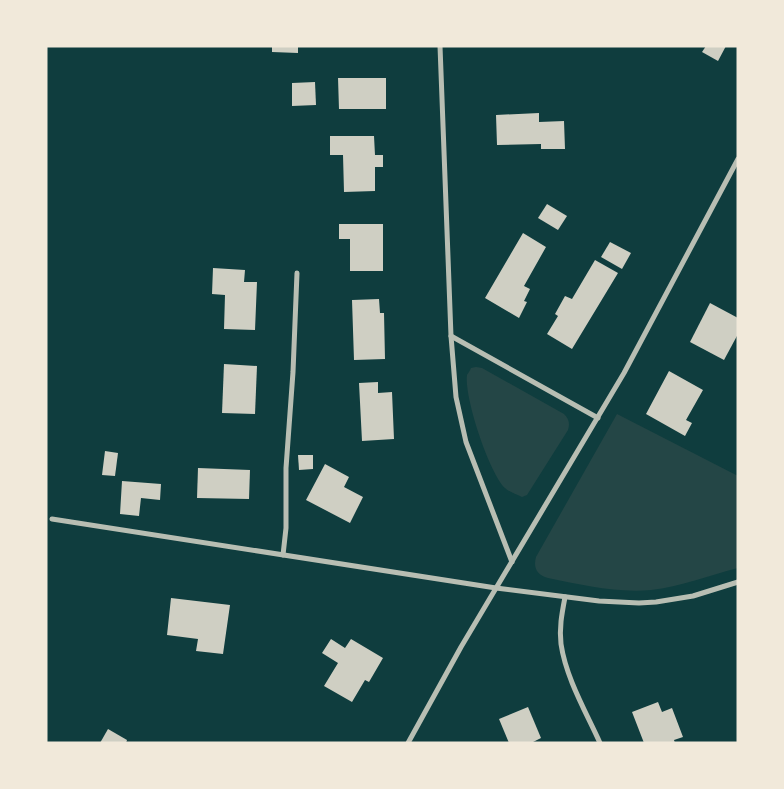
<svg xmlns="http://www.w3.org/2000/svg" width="784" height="789" font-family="Karla,sans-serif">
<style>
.green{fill:#244646}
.building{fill:#cfcfc3}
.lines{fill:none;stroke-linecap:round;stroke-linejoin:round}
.minor{stroke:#b8beb3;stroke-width:5}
</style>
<rect width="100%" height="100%" fill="#0f3d3e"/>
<!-- green -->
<g class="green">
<path d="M 476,367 L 482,368 L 564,414 C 569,419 570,423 568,430 L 527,495 L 522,497 C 516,494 509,492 505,488 C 489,472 464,397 467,375 C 468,373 470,371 471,368 Z"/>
<path d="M 617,414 L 738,476 L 738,568 C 710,575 680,587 651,590 C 616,593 582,585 548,578 C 537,575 533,568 536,557 Z"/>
</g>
<!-- building -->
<g class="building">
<path d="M 272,46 L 298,46 L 298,53 L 272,52 Z"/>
<path d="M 706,46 L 726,46 L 718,61 L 702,52 Z"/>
<path d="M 338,78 L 386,78 L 386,109 L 339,109 Z"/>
<path d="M 315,82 L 316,105 L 292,106 L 292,83 Z"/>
<path d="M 539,113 L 539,122 L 564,121 L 565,149 L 541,149 L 541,144 L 497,145 L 496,115 Z"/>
<path d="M 330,136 L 374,136 L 375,155 L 383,155 L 383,167 L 375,167 L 375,191 L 344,192 L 343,155 L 330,155 Z"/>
<path d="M 547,204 L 567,216 L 558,230 L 538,218 Z"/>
<path d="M 339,224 L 383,224 L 383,271 L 350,271 L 350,239 L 339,239 Z"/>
<path d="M 523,233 L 546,247 L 524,286 L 530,289 L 524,301 L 527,302 L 519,318 L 485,298 Z"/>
<path d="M 610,242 L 631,253 L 622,269 L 601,257 Z"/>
<path d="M 595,260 L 618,273 L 572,349 L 547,334 L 558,316 L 555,314 L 565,296 L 572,299 Z"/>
<path d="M 213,268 L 245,270 L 244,282 L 257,282 L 255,330 L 224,329 L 225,295 L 212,294 Z"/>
<path d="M 379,299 L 380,313 L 384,313 L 385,359 L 354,360 L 352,300 Z"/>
<path d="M 710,303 L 738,318 L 738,334 L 724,360 L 690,342 Z"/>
<path d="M 224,364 L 257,366 L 255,414 L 222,413 Z"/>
<path d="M 669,371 L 703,390 L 686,420 L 692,423 L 685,436 L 646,414 Z"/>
<path d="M 378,382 L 378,393 L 392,392 L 394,439 L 362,441 L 359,383 Z"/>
<path d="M 105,451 L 118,453 L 115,476 L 102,475 Z"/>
<path d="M 298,455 L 313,455 L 313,469 L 299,470 Z"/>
<path d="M 325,464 L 349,477 L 344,487 L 363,497 L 350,523 L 306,500 Z"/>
<path d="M 198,468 L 250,470 L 249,499 L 197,498 Z"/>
<path d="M 122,481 L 161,484 L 160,500 L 141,498 L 139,516 L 120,514 Z"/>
<path d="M 171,598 L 230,605 L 223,654 L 196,651 L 198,639 L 167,635 Z"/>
<path d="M 331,639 L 345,648 L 351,639 L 383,658 L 369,682 L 365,680 L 352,702 L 324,686 L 338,663 L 322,653 Z"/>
<path d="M 658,702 L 662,712 L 672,708 L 683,737 L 674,740 L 675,743 L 644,743 L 632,712 Z"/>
<path d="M 528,707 L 541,738 L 531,743 L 509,743 L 499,719 Z"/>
<path d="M 108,729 L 127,740 L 126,743 L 100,743 Z"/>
</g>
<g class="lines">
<!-- minor -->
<g class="minor">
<path d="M 440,46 L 451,336 L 456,397 L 466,442 L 512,562"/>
<path d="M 451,336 L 598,418"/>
<path d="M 52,519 L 496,588 L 599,601 L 639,603 L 656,602 L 693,596 L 738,582"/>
<path d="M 283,555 L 286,528 L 286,468 L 293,372 L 297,273"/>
<path d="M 565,597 C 562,613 559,628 561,644 C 566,678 586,712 600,743"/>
<path d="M 408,743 L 461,647 L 624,373 L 738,159"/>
</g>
</g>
<!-- border -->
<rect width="784" height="789" fill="none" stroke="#f1e9da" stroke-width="95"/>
</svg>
